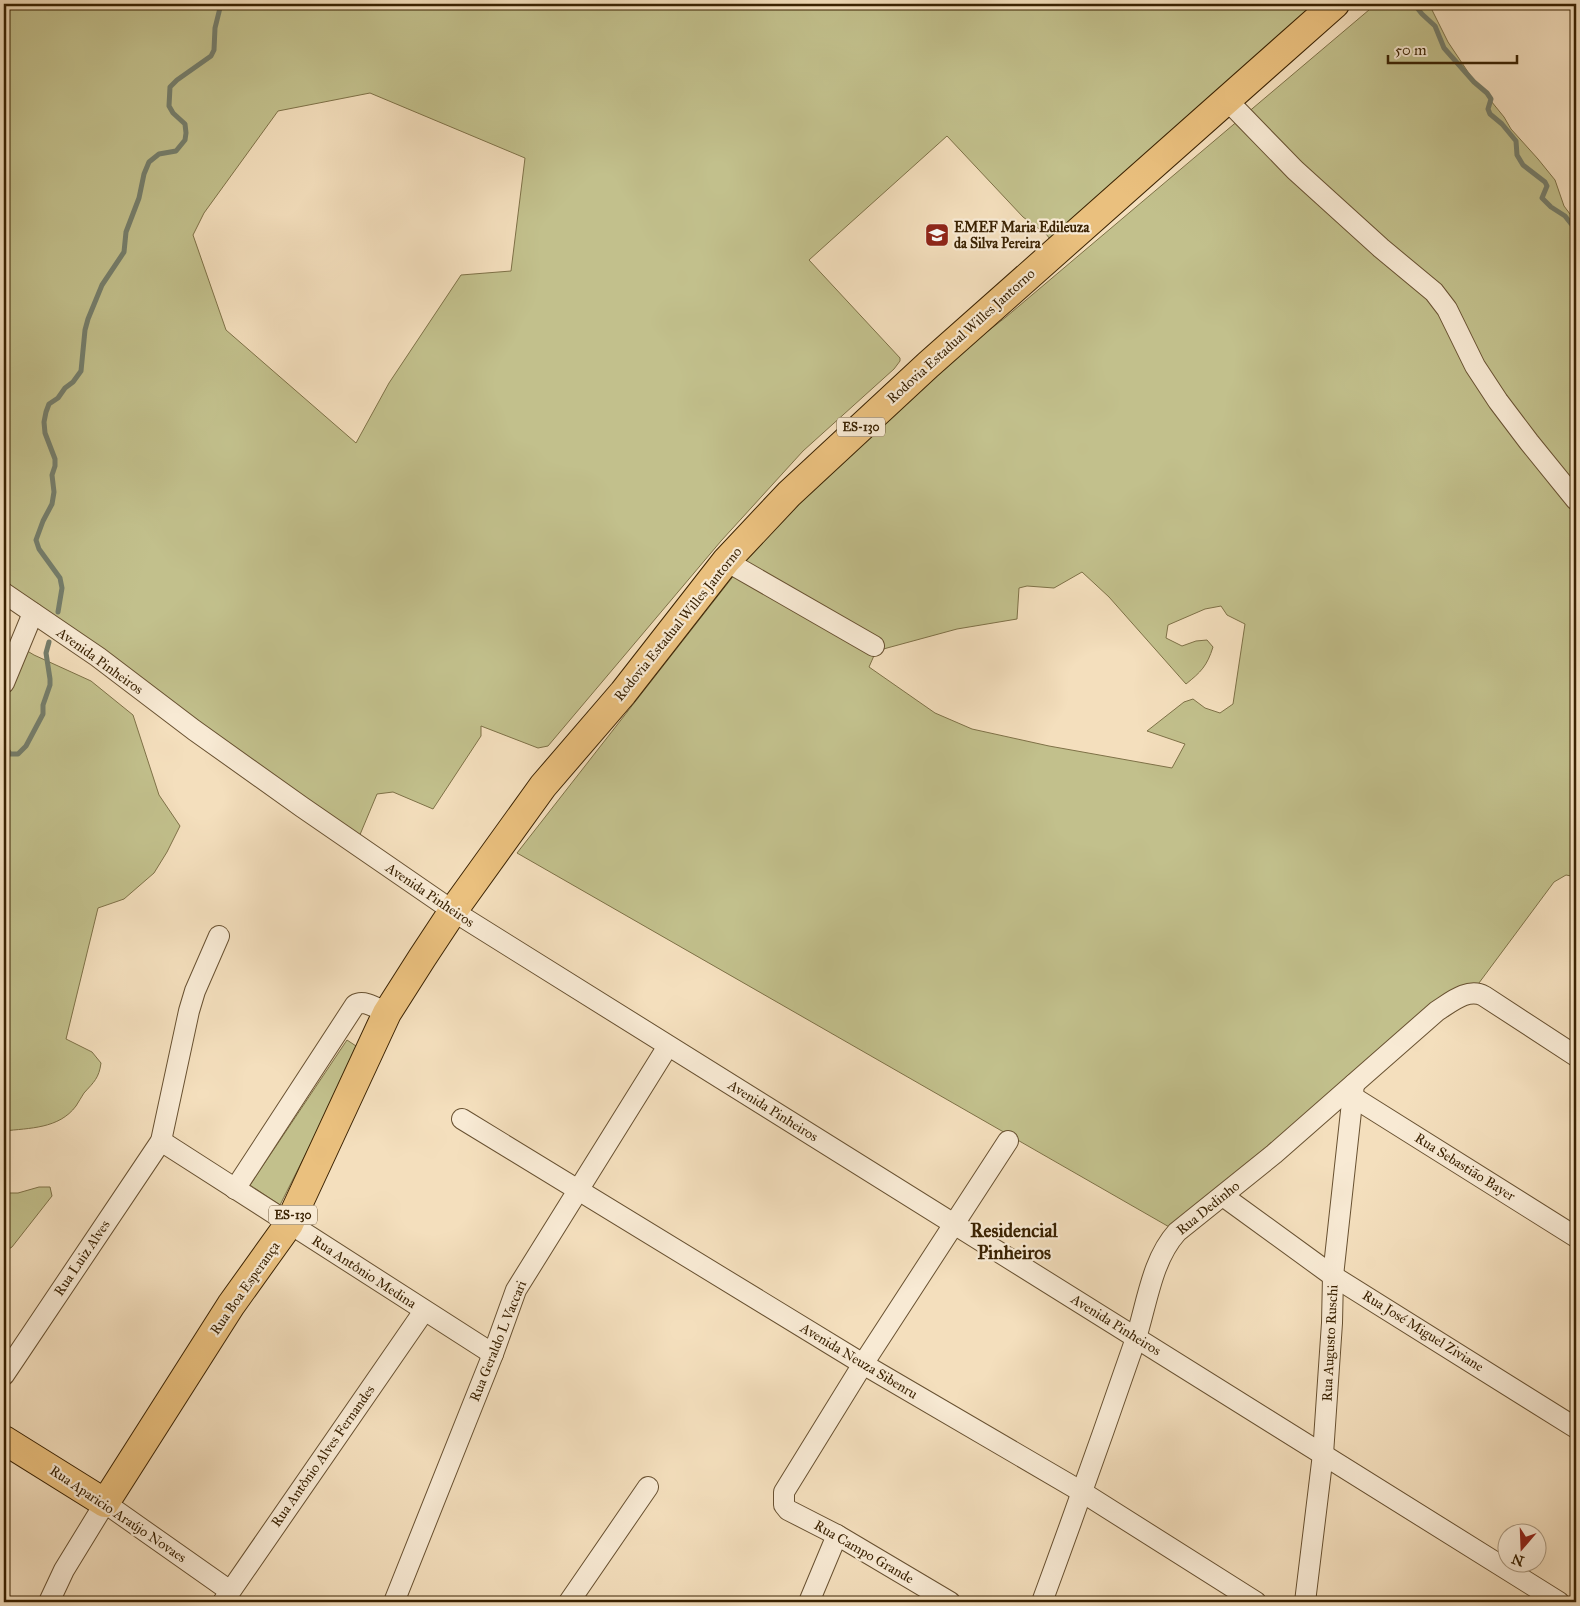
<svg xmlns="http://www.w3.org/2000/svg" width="1580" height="1606" font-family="'IM FELL Great Primer',serif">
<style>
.green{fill:#c2c08c;stroke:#7e7147;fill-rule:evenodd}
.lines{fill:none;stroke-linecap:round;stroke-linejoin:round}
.stream{stroke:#757e6c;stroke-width:5}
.street-casing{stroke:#685131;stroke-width:22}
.primary-casing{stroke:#3a2202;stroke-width:30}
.street{stroke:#f8ead4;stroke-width:20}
.primary{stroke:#eac07e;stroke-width:28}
.labels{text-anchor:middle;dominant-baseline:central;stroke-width:4.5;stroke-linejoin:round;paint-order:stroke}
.shield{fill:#f8ead4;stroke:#735e41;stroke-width:1}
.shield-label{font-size:12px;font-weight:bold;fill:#3a2202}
.poi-label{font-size:14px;font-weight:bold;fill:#3a2202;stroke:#f8ead4;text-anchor:start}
.street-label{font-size:14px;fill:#3a2202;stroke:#f8ead4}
.district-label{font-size:19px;font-weight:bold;fill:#3a2202;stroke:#f8ead4}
</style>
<rect width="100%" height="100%" fill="#f4dfbd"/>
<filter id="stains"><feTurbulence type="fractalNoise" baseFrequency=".004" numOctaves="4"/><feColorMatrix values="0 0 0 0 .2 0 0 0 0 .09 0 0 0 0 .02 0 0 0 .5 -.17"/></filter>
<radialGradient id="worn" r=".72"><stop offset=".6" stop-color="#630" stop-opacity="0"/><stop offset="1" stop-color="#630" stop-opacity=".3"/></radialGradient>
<!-- green -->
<g class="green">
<path d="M 4,4 L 1324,4 L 1050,239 L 1046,234 L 1023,217 L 947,136 L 809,260 L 900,358 L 900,361 L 894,369 L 803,451 L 721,541 L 548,746 L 538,748 L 481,726 L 481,736 L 433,809 L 393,792 L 377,794 L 359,837 L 323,809 L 237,757 L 4,587 ZM 370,93 L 525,158 L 511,271 L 461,275 L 389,383 L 356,443 L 226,330 L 193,235 L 204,213 L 278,111 Z"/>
<path d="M 1376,4 L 1429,4 L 1448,42 L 1470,75 L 1504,117 L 1511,129 L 1538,159 L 1555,180 L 1564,206 L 1576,222 L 1576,877 L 1566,875 L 1554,882 L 1473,991 L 1340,1091 L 1171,1228 L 517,853 L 735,574 L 735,563 L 865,427 L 1006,317 ZM 1082,572 L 1109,597 L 1186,684 C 1201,672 1207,666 1213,647 L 1207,640 L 1196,641 L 1182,646 L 1166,638 L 1168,625 L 1205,609 L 1221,606 L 1227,615 L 1245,624 L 1233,704 L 1220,713 L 1205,708 L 1193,699 L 1184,702 L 1147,731 L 1185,744 L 1172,768 L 1049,746 L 972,729 L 935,713 L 869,667 L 876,651 L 957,629 L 1017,619 L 1019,588 L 1027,586 L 1054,588 Z"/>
<path d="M 4,637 L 34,655 L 91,681 L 133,715 L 159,795 L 180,826 L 167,852 L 154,873 L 124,899 L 98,908 L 66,1039 L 92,1052 L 101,1063 C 99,1078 94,1082 84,1093 C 81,1097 79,1102 76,1106 C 59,1129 29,1128 4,1131 Z"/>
<path d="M 347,1040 L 359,1048 L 280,1205 L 250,1185 Z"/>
<path d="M 39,1187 L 50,1187 L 52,1196 L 12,1247 L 4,1252 L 4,1193 L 18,1193 Z"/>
</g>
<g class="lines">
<!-- stream -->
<g class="stream">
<path d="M 1414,4 L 1422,14 L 1435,26 L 1444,48 L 1474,82 L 1487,93 L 1491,99 L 1488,109 L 1490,114 L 1502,124 L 1516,141 L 1517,155 L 1523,165 L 1545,182 L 1547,186 L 1542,198 L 1551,207 L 1565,216 L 1576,230"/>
<path d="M 58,612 L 62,588 L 60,578 L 39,549 L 36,540 L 43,521 L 52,504 L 54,492 L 52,475 L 55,466 L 55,459 L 45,433 L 44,422 L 46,412 L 49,404 L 58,398 L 65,388 L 73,382 L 81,371 L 85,330 L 88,319 L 102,285 L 124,252 L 126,232 L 139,198 L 144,174 L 149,162 L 159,154 L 176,151 L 185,140 L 186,133 L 185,124 L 173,113 L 169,106 L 170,87 L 177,80 L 211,56 L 214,50 L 215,28 L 221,4"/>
<path d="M 4,745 L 10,754 L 18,754 L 26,746 L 43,714 L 43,705 L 50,685 L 50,679 L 46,653 L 49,642"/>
</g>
<defs>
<g id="street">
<path d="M 1227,100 L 1295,170 L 1381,248 L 1434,292 L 1447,309 L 1475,366 L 1498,401 L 1529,442 L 1576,500"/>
<path d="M 726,561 L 874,646"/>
<path d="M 4,593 L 98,657 L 194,730 L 302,807 L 453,911 L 1559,1602"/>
<path d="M 4,683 L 33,613"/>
<path d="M 1353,1097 L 1576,1237"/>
<path d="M 462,1119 L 863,1364 L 1082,1492 L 1256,1602"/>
<path d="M 161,1141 L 493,1354"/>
<path d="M 235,1189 L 355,1005 C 364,999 378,1009 387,1013"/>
<path d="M 1223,1196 L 1333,1276 L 1576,1428"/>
<path d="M 4,1375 L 161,1141 L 189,1011 L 195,991 L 219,936"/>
<path d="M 49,1602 L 64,1570 L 105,1503 L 230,1591"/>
<path d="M 223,1602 L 424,1311"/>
<path d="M 394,1602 L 493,1354 L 516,1290 L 668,1046"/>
<path d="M 569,1602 L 648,1487"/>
<path d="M 809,1602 L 837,1535"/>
<path d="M 950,1602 L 837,1535 L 788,1510 L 784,1505 L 784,1492 L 863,1364 L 1008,1141"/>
<path d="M 1042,1602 C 1074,1515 1105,1428 1135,1341 C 1147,1305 1151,1261 1177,1232 L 1274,1154 L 1437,1011 C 1450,1003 1468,987 1484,996 L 1576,1056"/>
<path d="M 1305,1602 L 1323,1454 L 1332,1323 L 1333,1276 L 1354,1084"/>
</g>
<path id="primary" d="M 4,1440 L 105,1503 L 231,1305 L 289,1224 L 387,1013 L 422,958 L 453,911 L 543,786 L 623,693 L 726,561 L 789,494 L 928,365 L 1335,4"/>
</defs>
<!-- street casing -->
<use href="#street" class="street-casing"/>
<!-- primary casing -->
<use href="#primary" class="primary-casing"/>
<!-- street -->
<use href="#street" class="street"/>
<!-- primary -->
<use href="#primary" class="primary"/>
</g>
<!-- icons -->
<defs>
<symbol id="school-square" viewBox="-11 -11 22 22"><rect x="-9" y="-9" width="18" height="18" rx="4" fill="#8f2418" stroke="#f8ead4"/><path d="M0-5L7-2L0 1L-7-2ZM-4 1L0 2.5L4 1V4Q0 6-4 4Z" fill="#fff"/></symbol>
</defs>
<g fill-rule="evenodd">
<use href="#school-square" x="923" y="221" width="28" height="28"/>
</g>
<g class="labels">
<!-- shield labels -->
<g class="shield">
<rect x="837" y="417.5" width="48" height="19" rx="4"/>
<rect x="269" y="1205.5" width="48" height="19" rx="4"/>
</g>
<g class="shield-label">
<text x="861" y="427">ES-130</text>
<text x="293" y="1215">ES-130</text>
</g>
<!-- poi labels -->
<g class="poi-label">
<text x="954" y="227">EMEF Maria Edileuza<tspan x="954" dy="16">da Silva Pereira</tspan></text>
</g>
<!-- street labels -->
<g class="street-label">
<text transform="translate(961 336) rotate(-42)">Rodovia Estadual Willes Jantorno</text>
<text transform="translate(678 624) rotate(-51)">Rodovia Estadual Willes Jantorno</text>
<text transform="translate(100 661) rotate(36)">Avenida Pinheiros</text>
<text transform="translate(430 895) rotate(34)">Avenida Pinheiros</text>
<text transform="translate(773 1111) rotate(32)">Avenida Pinheiros</text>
<text transform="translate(1465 1167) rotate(32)">Rua Sebastião Bayer</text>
<text transform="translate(1208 1208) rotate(-39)">Rua Dedinho</text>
<text transform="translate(82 1258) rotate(-56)">Rua Luiz Alves</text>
<text transform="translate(364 1272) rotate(33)">Rua Antônio Medina</text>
<text transform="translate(245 1288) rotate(-55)">Rua Boa Esperança</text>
<text transform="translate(1116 1325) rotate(32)">Avenida Pinheiros</text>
<text transform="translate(1423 1331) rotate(32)">Rua José Miguel Ziviane</text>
<text transform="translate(498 1341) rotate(-68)">Rua Geraldo L Vaccari</text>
<text transform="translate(1330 1343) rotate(-87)">Rua Augusto Ruschi</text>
<text transform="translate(859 1361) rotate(31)">Avenida Neuza Sibenru</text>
<text transform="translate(323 1456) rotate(-55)">Rua Antônio Alves Fernandes</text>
<text transform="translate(118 1514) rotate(34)">Rua Aparicio Araújo Novaes</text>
<text transform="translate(864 1552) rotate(30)">Rua Campo Grande</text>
</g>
<!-- district labels -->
<g class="district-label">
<text x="1014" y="1230">Residencial<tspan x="1014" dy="22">Pinheiros</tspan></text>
</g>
</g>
<!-- margin -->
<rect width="1580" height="1606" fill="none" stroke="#f4dfbd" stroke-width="20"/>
<rect x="5" y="5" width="1570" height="1596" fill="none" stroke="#3a2202" stroke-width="2.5"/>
<rect x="10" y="10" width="1560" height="1586" fill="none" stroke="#3a2202"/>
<!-- north arrow -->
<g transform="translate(1522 1548) rotate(199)"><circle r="24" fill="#f8ead4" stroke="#ac9a80"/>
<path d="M0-4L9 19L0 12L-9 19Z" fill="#8f2418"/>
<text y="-8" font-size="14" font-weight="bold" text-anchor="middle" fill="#3a2202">N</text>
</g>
<!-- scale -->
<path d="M1388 55v8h129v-8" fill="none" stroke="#3a2202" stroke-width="2.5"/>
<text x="1395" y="55" font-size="15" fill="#3a2202" stroke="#f8ead4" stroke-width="4" paint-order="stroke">50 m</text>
<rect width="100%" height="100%" filter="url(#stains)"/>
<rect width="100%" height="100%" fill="url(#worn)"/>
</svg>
